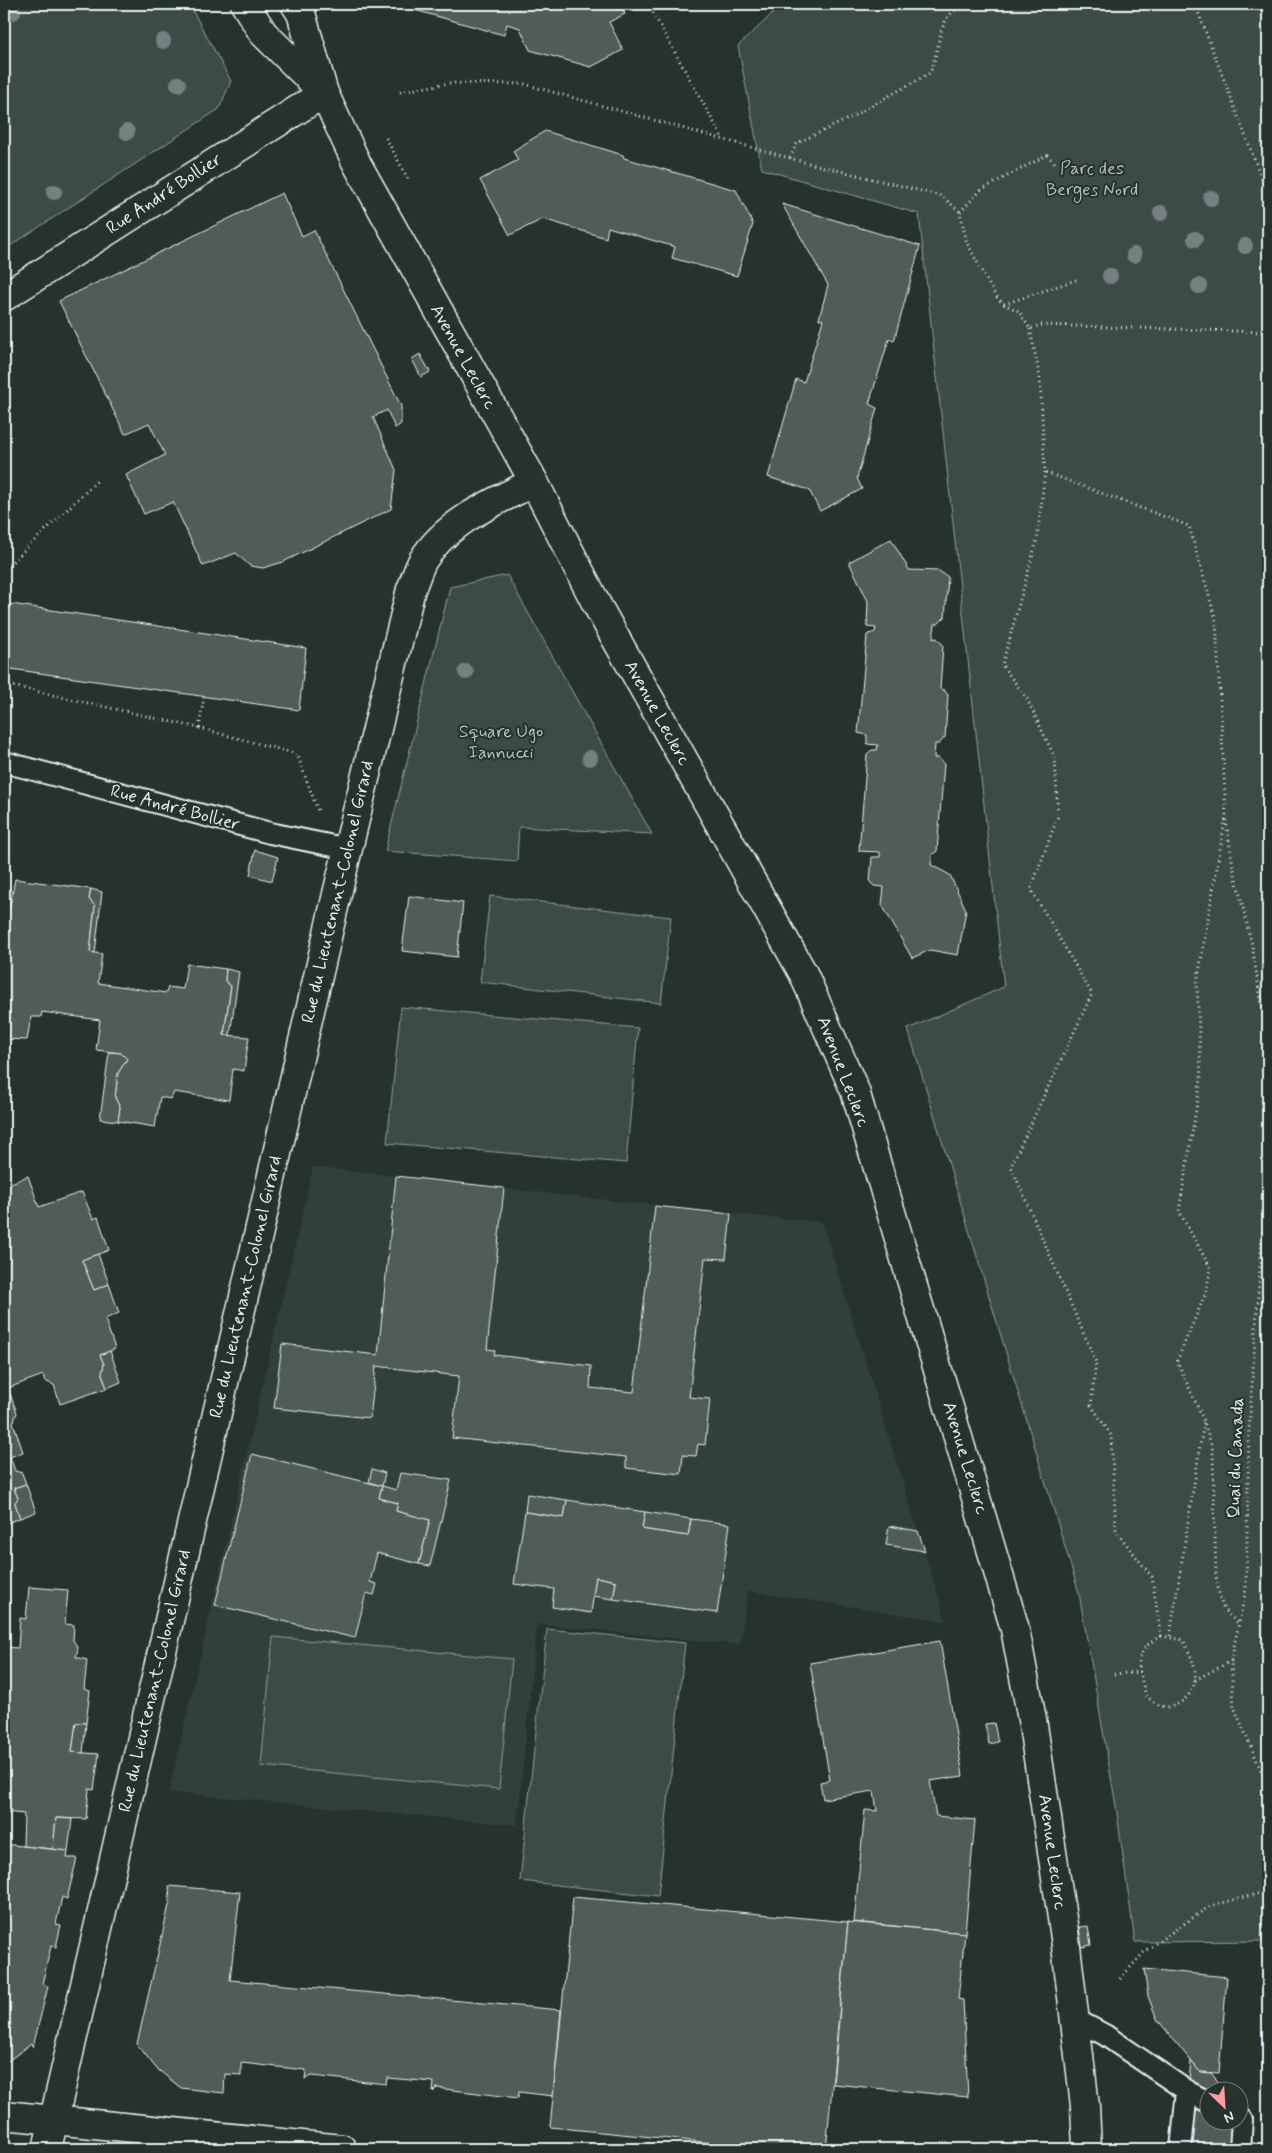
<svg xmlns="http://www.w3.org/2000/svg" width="1272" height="2153" font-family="Mynerve,sans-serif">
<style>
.built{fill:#333f3a}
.green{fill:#3e4b47;stroke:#939ea0}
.building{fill:#505c59;stroke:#e8f1f8}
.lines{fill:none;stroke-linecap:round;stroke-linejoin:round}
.service-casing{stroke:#e8f1f8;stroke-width:24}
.minor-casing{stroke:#e8f1f8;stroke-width:31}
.primary-casing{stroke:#e8f1f8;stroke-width:31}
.path{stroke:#e8f1f8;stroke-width:3;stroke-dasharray:1 4;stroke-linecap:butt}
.service{stroke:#26332d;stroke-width:20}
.minor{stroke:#26332d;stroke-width:28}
.primary{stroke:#26332d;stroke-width:28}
.tree{fill:#758080}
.labels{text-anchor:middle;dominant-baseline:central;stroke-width:4;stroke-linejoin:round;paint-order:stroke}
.park-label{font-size:18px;fill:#b5bfc3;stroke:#26332d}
.street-label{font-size:18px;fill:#e8f1f8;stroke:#26332d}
</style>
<rect width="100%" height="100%" fill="#26332d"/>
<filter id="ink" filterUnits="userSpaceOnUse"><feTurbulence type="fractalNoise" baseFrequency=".02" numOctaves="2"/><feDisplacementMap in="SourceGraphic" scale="10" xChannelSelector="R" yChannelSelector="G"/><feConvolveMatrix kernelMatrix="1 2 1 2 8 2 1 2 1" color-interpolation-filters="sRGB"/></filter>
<g filter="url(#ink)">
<!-- built -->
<path class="built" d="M 313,1167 L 731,1214 L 822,1222 L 946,1621 L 748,1591 L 740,1645 L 537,1624 L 517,1825 L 169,1792 Z"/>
<!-- green -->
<g class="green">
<path d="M 4,4 L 189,4 L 231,81 L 219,109 L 4,250 Z"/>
<path d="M 783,4 L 1266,4 L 1268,11 L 1268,1941 L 1135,1942 L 1116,1806 L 1079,1593 L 908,1029 L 1004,987 L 919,214 L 762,169 L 738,46 Z"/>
<path d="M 507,575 L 652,834 L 519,827 L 517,861 L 385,851 L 450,587 Z"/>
<path d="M 490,896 L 671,917 L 661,1003 L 480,982 Z"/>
<path d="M 401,1007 L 638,1028 L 626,1163 L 387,1143 Z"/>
<path d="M 547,1629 L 685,1643 L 658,1896 L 520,1881 Z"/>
<path d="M 273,1637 L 512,1659 L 499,1789 L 261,1766 Z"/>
</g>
<!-- building -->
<g class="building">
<path d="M 393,4 L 620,4 L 625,14 L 609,22 L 623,50 L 591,67 L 530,50 L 520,28 L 507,24 L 504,35 Z"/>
<path d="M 545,131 L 623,155 L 624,158 L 736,190 L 753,224 L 737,276 L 672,258 L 675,247 L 608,227 L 606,238 L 543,219 L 510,235 L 480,180 L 518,160 L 513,151 Z"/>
<path d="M 282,193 L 302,236 L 314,230 L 401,406 L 401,424 L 395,428 L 387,410 L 373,417 L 396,470 L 391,509 L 283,562 L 263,568 L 250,566 L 236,553 L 203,566 L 173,502 L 144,514 L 126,475 L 165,455 L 149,423 L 125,434 L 59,301 Z"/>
<path d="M 782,204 L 920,246 L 894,341 L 889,339 L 869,404 L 877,408 L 857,478 L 862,489 L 820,511 L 809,490 L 768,477 L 796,379 L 804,382 L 823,320 L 819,319 L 828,285 Z"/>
<path d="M 420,354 L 430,372 L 421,377 L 412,359 Z"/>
<path d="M 891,539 L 909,570 L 939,571 L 948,577 L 945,617 L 938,624 L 935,624 L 933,639 L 937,638 L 943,645 L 940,689 L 944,690 L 948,695 L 945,737 L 939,744 L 935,744 L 934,758 L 939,758 L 944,764 L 937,851 L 932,855 L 931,865 L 950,875 L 966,910 L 958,955 L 930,950 L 912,958 L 882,905 L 884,887 L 874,886 L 870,882 L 872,857 L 880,857 L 880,852 L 859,851 L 867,754 L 872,750 L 877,750 L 878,745 L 867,744 L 867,735 L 858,733 L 867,635 L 875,632 L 876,628 L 867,627 L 868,601 L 849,562 Z"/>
<path d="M 4,603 L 306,648 L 299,710 L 4,668 Z"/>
<path d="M 255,850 L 278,857 L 272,881 L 250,875 Z"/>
<path d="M 15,879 L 91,889 L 89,899 L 95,906 L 90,952 L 102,954 L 98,983 L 166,993 L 168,987 L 183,989 L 187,964 L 226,969 L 225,981 L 231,986 L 224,1035 L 249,1037 L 244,1071 L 233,1069 L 229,1100 L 174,1092 L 171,1099 L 160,1097 L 155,1127 L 118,1121 L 120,1107 L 115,1098 L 118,1073 L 127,1059 L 121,1053 L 96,1050 L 100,1020 L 42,1012 L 41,1017 L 31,1017 L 27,1040 L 4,1039 L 4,910 L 9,911 Z"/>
<path d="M 91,889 L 102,892 L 95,953 L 90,952 L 95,906 L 89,899 Z"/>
<path d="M 409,896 L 463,903 L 457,957 L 402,951 Z"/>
<path d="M 226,969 L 239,972 L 230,1035 L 224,1035 L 231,986 L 225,981 Z"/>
<path d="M 109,1052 L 121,1053 L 127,1059 L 118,1073 L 115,1098 L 120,1107 L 118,1121 L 100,1119 Z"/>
<path d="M 28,1176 L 39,1207 L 82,1192 L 93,1219 L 98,1217 L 109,1250 L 82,1260 L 94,1290 L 109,1284 L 119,1313 L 105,1319 L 115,1349 L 100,1355 L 104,1364 L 102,1374 L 107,1388 L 60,1404 L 54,1385 L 45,1381 L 43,1375 L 8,1388 L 17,1413 L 13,1423 L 23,1452 L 10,1457 L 15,1471 L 22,1473 L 26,1484 L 14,1488 L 18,1498 L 15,1503 L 20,1518 L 4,1524 L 4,1186 Z"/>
<path d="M 396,1176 L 504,1188 L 487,1349 L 495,1350 L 494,1355 L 591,1366 L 590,1388 L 634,1392 L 655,1206 L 731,1214 L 726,1259 L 705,1258 L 689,1397 L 710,1399 L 705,1445 L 698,1444 L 696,1456 L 683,1455 L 681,1474 L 626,1468 L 626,1457 L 452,1438 L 459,1376 L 376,1366 L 370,1418 L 274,1408 L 282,1344 L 378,1355 Z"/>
<path d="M 98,1254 L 109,1284 L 94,1290 L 82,1260 Z"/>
<path d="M 110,1351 L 121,1382 L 107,1388 L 102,1374 L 104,1364 L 100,1355 Z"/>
<path d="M 252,1454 L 382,1486 L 379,1498 L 398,1503 L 396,1511 L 430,1520 L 419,1564 L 377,1553 L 370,1582 L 377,1584 L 374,1595 L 366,1593 L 355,1638 L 215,1605 Z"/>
<path d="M 372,1469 L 385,1473 L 382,1486 L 369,1482 Z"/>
<path d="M 400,1473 L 451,1480 L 430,1566 L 419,1564 L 430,1520 L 396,1511 L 398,1503 L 379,1498 L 382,1486 L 396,1490 Z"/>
<path d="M 26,1484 L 36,1512 L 20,1518 L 15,1503 L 18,1498 L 14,1488 Z"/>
<path d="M 527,1494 L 567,1500 L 564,1518 L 525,1512 Z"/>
<path d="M 567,1500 L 645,1512 L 642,1529 L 688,1536 L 691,1519 L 730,1524 L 717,1613 L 613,1599 L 616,1581 L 596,1577 L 591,1613 L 552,1607 L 554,1589 L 514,1584 L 525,1512 L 564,1518 Z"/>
<path d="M 645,1512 L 691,1519 L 688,1536 L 642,1529 Z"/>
<path d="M 889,1526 L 918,1531 L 925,1551 L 886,1545 Z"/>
<path d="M 596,1577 L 616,1581 L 613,1599 L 593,1596 Z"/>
<path d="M 29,1587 L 68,1590 L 65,1624 L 74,1625 L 73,1640 L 78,1648 L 76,1657 L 87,1660 L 84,1689 L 90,1691 L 86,1723 L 76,1723 L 72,1752 L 99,1754 L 94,1790 L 89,1789 L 86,1819 L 56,1818 L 53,1849 L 23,1846 L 24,1814 L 4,1812 L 4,1647 L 18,1648 L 20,1618 L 26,1619 Z"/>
<path d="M 940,1641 L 963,1776 L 930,1781 L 936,1816 L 975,1820 L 965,1933 L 854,1922 L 865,1810 L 877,1811 L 874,1791 L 823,1799 L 820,1782 L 830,1780 L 810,1663 Z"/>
<path d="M 76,1723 L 86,1723 L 83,1753 L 72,1752 Z"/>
<path d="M 994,1723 L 998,1742 L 989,1744 L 985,1724 Z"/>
<path d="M 56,1818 L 72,1819 L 68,1851 L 53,1849 Z"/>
<path d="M 4,1844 L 68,1851 L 67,1858 L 77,1858 L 67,1899 L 62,1897 L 56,1924 L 61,1925 L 56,1947 L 51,1946 L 42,1984 L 48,1986 L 33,2047 L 31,2044 L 4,2064 Z"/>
<path d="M 169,1886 L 240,1892 L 230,1980 L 561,2010 L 553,2096 L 519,2092 L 518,2098 L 437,2088 L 433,2092 L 434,2082 L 387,2078 L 386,2084 L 312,2076 L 305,2079 L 306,2070 L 241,2063 L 241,2075 L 225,2074 L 224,2093 L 181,2088 L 156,2068 L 137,2044 L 170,1901 Z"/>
<path d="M 573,1897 L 848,1922 L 826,2149 L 774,2149 L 550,2127 Z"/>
<path d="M 848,1922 L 965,1933 L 958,1999 L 963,2000 L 968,2097 L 833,2084 Z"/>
<path d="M 1088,1926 L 1091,1945 L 1082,1947 L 1079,1927 Z"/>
<path d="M 1144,1969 L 1227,1977 L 1219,2073 L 1200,2072 L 1157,2019 L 1148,1996 Z"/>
<path d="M 1191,2061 L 1200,2072 L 1211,2073 L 1225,2090 L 1210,2090 L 1210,2120 L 1234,2120 L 1231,2149 L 1182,2149 Z"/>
</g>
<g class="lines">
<defs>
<g id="service">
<path d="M 4,762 L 270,833 L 348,849"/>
<path d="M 1075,2019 L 1105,2035 L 1187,2091 L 1181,2149"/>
<path d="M 1187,2091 L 1210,2103"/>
<path d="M 1240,2118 L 1242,2120 L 1240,2149"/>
</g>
<g id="minor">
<path d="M 4,297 L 324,93"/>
<path d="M 4,2115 L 342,2149"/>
<path d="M 47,2149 L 337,894 L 411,589 C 415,580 418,569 423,560 C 447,521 495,502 534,482"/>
</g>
<g id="primary">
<path d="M 245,4 L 263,33 L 323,92"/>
<path d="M 295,4 L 301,13 L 324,93 L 357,164 L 534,482 L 597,605 L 803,973 L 855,1091 L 1015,1629 L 1033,1725 L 1065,1938 L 1085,2106 L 1087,2149"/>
</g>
</defs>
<!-- service casing -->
<use href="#service" class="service-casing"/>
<!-- minor casing -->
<use href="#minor" class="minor-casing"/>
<!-- primary casing -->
<use href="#primary" class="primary-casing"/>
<!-- path -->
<g class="path">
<path d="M 648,4 L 723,139"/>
<path d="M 1195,4 L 1268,195"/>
<path d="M 400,92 L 449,83 L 524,84 L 804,162 L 942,196 L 960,212 L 967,243 L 993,292 L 1003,304 L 1019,311 L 1030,329 L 1040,325 L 1268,332"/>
<path d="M 386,138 L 409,181"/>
<path d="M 790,158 L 797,143 L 844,121 L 930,73 C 937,57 939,30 947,18 C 951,13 957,8 962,4"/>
<path d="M 960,212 L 981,190 L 1047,155 L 1057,165"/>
<path d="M 1004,304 L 1079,279"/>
<path d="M 1030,329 L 1040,378 L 1045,472 L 1189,526 L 1216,620 L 1226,815 L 1197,983 L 1201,1080 L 1179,1211 L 1211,1269 L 1205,1295 L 1177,1361 L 1204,1421 L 1213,1451 L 1216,1577 L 1220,1598 L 1224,1610 L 1238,1623"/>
<path d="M 1045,472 L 1037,540 L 1002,665 L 1027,699 L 1055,758 L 1058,816 L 1031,889 L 1092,994 L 1011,1166 L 1096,1362 L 1091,1405 L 1111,1435 L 1116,1531 L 1152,1577 L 1161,1636"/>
<path d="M 4,564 L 9,565 L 97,481"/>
<path d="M 4,684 L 199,728 L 297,754 L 318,811"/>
<path d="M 199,728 L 204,697"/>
<path d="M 1226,820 L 1233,866 L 1252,945 L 1261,1002 L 1268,1022"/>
<path d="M 1268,1092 L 1265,1119 L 1265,1191 L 1249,1431 L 1246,1589 L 1231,1661 L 1234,1707 L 1266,1782 L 1268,1818"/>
<path d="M 1161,1636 L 1183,1640 C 1189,1652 1197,1667 1195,1680 C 1193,1696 1175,1712 1159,1705 C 1154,1703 1150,1699 1146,1696 C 1139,1668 1130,1652 1161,1636 Z"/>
<path d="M 1170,1636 L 1204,1421"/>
<path d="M 1114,1674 L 1140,1672"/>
<path d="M 1195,1680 L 1231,1661"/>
<path d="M 1268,1934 L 1265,1956 L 1268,1993"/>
<path d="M 1120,1979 L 1146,1950 L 1210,1906 L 1268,1891"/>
</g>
<!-- service -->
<use href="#service" class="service"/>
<!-- minor -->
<use href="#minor" class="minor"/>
<!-- primary -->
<use href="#primary" class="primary"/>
</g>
<!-- trees -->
<g class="tree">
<circle cx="13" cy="12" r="8"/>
<circle cx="163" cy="41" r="8"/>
<circle cx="178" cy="84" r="8"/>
<circle cx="127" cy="132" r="8"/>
<circle cx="54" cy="192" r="8"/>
<circle cx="1211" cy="198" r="8"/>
<circle cx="1161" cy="213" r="8"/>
<circle cx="1195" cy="239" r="8"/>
<circle cx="1245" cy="246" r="8"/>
<circle cx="1134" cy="255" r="8"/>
<circle cx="1110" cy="276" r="8"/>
<circle cx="1199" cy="286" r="8"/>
<circle cx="466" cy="672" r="8"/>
<circle cx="590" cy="758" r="8"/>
</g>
</g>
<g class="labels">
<!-- park labels -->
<g class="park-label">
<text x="1092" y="169">Parc des<tspan x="1092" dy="21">Berges Nord</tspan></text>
<text x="501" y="732">Square Ugo<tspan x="501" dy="21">Iannucci</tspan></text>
</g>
<!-- street labels -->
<g class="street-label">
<text transform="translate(164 194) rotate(-33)">Rue André Bollier</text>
<text transform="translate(463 357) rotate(61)">Avenue Leclerc</text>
<text transform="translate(657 713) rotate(61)">Avenue Leclerc</text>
<text transform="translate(175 808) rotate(15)">Rue André Bollier</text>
<text transform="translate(338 892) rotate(-77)">Rue du Lieutenant-Colonel Girard</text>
<text transform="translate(843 1072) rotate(69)">Avenue Leclerc</text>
<text transform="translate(246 1287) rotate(-77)">Rue du Lieutenant-Colonel Girard</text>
<text transform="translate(965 1458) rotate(73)">Avenue Leclerc</text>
<text transform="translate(1236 1458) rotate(-88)">Quai du Canada</text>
<text transform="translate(155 1681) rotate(-77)">Rue du Lieutenant-Colonel Girard</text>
<text transform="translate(1052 1852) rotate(82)">Avenue Leclerc</text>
</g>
</g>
<!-- margin -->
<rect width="1272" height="2153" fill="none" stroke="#26332d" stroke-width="20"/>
<rect x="10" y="10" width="1252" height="2133" fill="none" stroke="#e8f1f8" stroke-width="2" filter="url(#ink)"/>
<!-- north arrow -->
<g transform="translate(1224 2106) rotate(155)"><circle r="24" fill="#26332d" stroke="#747f7e"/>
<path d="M0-4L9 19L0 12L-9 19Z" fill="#ff9aa2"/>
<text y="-8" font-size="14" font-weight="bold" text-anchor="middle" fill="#e8f1f8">N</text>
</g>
</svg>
